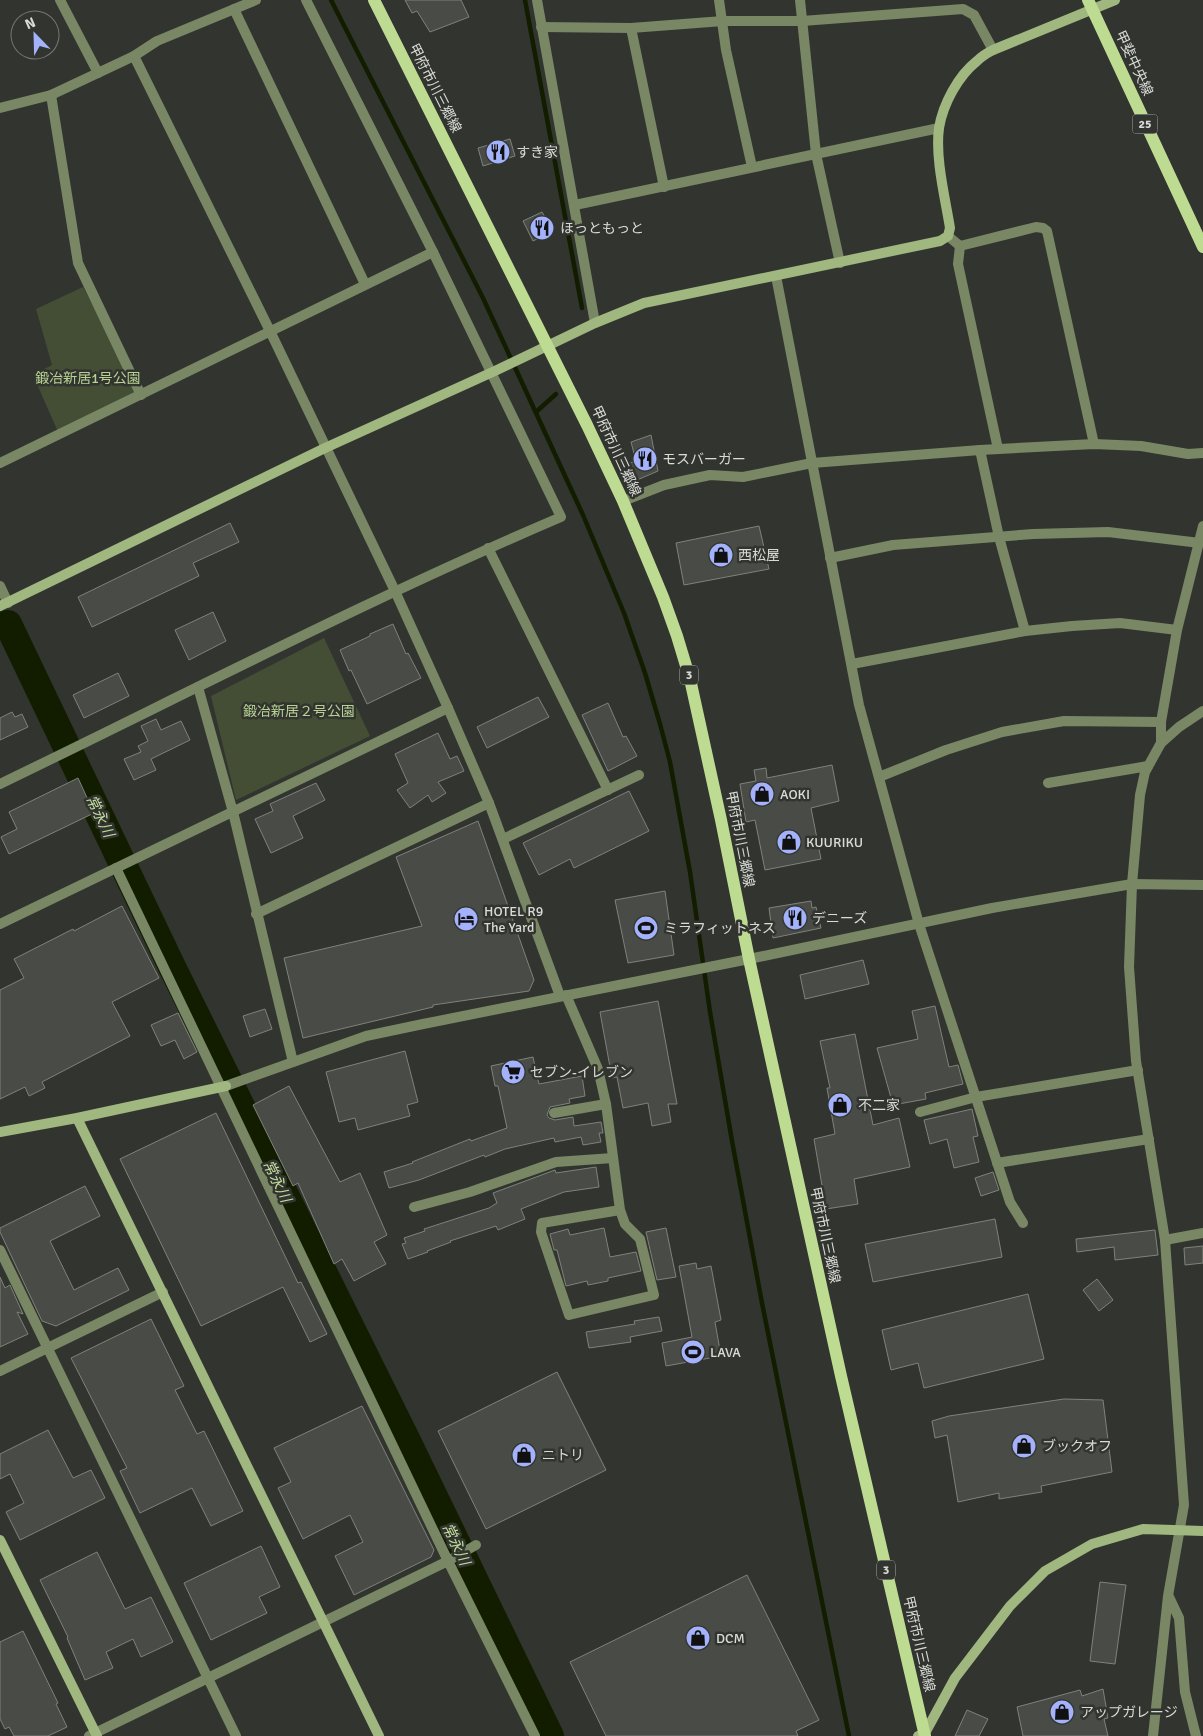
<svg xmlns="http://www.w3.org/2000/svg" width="1203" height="1736" font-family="Signika,'Noto Sans JP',sans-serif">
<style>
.green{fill:#444e35}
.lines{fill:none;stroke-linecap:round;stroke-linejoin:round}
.stream{stroke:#121d00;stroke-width:4.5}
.river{stroke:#121d00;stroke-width:28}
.building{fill:#494c46;stroke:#7f827b}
.street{stroke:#798765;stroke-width:10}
.secondary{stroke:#a0b77f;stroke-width:10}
.primary{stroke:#bedb92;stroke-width:12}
.labels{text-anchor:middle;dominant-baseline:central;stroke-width:5;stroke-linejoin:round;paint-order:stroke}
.shield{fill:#32352f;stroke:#a7a9a5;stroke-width:1}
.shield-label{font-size:12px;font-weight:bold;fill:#d9dbd7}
.street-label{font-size:14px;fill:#d9dbd7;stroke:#32352f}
.poi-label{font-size:14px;fill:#d9dbd7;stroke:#32352f;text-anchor:start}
.park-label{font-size:14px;fill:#b9d293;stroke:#32352f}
.water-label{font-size:15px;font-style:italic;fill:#c2dc9c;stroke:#32352f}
</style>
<rect width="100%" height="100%" fill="#32352f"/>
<!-- green -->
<g class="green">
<path d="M 83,287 L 141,395 L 59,434 L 33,375 L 52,365 L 36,309 Z"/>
<path d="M 324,638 L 370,736 L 236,800 L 211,696 Z"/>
</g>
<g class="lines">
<!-- stream -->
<g class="stream">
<path d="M 331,0 L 483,298 L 583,515 L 624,613 L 645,673 L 660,724 L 670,762 L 690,872 L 710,1012 L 732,1141 L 762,1303 L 849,1736"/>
<path d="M 525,0 L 582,308"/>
<path d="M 536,412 L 556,394"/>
</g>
<!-- river -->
<path class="river" d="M 8,624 L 173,969 L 407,1441 L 550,1736"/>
</g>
<!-- building -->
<g class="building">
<path d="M 405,0 L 461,0 L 469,17 L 430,32 L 417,11 L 412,13 Z"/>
<path d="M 510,139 L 515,156 L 483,166 L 478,148 Z"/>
<path d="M 542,212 L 553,231 L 533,241 L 523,221 Z"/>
<path d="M 651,435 L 658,471 L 637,480 L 630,463 L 636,461 L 631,442 Z"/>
<path d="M 230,523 L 239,542 L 193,563 L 199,576 L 92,627 L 78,597 Z"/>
<path d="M 759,526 L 769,569 L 684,585 L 676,543 Z"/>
<path d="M 213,612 L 226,641 L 189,660 L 175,630 Z"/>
<path d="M 393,624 L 406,654 L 408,653 L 421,678 L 367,704 L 351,670 L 349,671 L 340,650 L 370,636 L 370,634 Z"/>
<path d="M 118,673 L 129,696 L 84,718 L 73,695 Z"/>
<path d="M 538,697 L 549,717 L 487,748 L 477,727 Z"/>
<path d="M 608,703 L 623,737 L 626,736 L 637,756 L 608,771 L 582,715 Z"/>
<path d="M 12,712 L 15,717 L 22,714 L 28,727 L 0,740 L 0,718 Z"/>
<path d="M 156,719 L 161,730 L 181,721 L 190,740 L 151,759 L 156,770 L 134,780 L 124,759 L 141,752 L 138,746 L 148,741 L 141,726 Z"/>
<path d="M 438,733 L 450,759 L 457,756 L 464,771 L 438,782 L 446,793 L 432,802 L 428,795 L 410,808 L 397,790 L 408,783 L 395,754 Z"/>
<path d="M 832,765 L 839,801 L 811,808 L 821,859 L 765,870 L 755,820 L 746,822 L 740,784 L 756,781 L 754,770 L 766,768 L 767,778 Z"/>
<path d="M 78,778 L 94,813 L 9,854 L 1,837 L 17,829 L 9,812 Z"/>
<path d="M 316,783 L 325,800 L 293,816 L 303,838 L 271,853 L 255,819 L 273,811 L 270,804 Z"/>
<path d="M 629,791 L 649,831 L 574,868 L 570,859 L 539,875 L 523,843 Z"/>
<path d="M 478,821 L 534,980 L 529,991 L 433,1005 L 433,1007 L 303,1038 L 284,958 L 422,926 L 396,857 Z"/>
<path d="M 665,891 L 674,955 L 628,963 L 615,900 Z"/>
<path d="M 811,901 L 812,908 L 816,907 L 821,928 L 773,938 L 769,908 Z"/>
<path d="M 122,906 L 159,978 L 112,1002 L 130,1036 L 42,1082 L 45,1088 L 29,1096 L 25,1087 L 0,1099 L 0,990 L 24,978 L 14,959 L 73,929 L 74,931 Z"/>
<path d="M 863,960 L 869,984 L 805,999 L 800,975 Z"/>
<path d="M 658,1001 L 677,1104 L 668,1104 L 671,1122 L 652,1126 L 648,1103 L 623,1108 L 617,1077 L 612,1078 L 600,1012 Z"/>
<path d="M 935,1006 L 949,1067 L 958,1065 L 963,1084 L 925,1093 L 926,1099 L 893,1105 L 877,1048 L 918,1039 L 912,1011 Z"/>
<path d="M 265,1009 L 272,1029 L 250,1037 L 243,1016 Z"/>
<path d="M 178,1013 L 197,1052 L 184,1059 L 175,1040 L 161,1046 L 151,1025 Z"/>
<path d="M 855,1034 L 873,1125 L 899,1118 L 910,1167 L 854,1179 L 858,1204 L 826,1209 L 814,1139 L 835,1134 L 827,1088 L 830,1088 L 820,1041 Z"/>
<path d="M 405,1051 L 418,1102 L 407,1105 L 410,1116 L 358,1130 L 355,1118 L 339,1122 L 326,1072 Z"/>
<path d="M 533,1057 L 539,1084 L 582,1076 L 585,1096 L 569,1099 L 570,1103 L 550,1107 L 547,1115 L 549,1118 L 555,1120 L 573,1117 L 574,1126 L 601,1122 L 603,1133 L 599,1133 L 601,1142 L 583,1145 L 581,1137 L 555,1142 L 554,1138 L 505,1149 L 485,1157 L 484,1155 L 419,1180 L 389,1188 L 384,1172 L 413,1163 L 412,1162 L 470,1139 L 471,1141 L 507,1128 L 498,1086 L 495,1086 L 491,1066 Z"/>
<path d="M 289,1086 L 340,1182 L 360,1173 L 387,1235 L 374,1242 L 386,1264 L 354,1281 L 342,1259 L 334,1264 L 298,1183 L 293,1186 L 253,1105 Z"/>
<path d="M 972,1109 L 978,1136 L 973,1137 L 979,1162 L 954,1168 L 947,1139 L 930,1144 L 924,1120 Z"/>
<path d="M 216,1113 L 298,1283 L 301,1282 L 327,1334 L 310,1342 L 283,1287 L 201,1326 L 120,1159 Z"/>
<path d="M 596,1167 L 599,1187 L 564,1192 L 521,1209 L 525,1219 L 498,1230 L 496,1226 L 450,1241 L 451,1242 L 427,1251 L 428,1252 L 408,1259 L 402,1244 L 406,1243 L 404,1238 L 425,1231 L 424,1229 L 489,1208 L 497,1203 L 493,1193 L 555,1170 L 556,1173 Z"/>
<path d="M 993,1172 L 999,1190 L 981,1196 L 975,1178 Z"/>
<path d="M 85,1186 L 100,1216 L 50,1241 L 74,1290 L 118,1268 L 129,1290 L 56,1326 L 42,1321 L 0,1232 L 0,1228 Z"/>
<path d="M 995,1219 L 1002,1257 L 873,1282 L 865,1244 Z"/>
<path d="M 604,1228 L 610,1257 L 636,1252 L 641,1271 L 608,1278 L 608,1281 L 588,1285 L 587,1281 L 566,1286 L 557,1250 L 554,1250 L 550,1234 L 568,1229 L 570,1235 Z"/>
<path d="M 666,1228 L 676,1277 L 657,1280 L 646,1232 Z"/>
<path d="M 1155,1230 L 1158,1255 L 1115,1260 L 1114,1247 L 1077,1252 L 1076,1239 Z"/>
<path d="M 1203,1246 L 1203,1263 L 1185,1265 L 1184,1248 Z"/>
<path d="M 696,1263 L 697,1269 L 711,1266 L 721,1320 L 715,1322 L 721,1356 L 666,1366 L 662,1343 L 692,1337 L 679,1266 Z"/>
<path d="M 0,1277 L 5,1288 L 10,1285 L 23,1314 L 17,1312 L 28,1334 L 0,1347 Z"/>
<path d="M 1097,1279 L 1113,1300 L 1099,1311 L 1083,1290 Z"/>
<path d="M 1028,1294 L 1044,1359 L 924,1388 L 918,1363 L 891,1370 L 882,1330 Z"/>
<path d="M 659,1317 L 662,1331 L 630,1337 L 631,1342 L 589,1348 L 586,1332 L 635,1324 L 634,1321 Z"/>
<path d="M 151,1319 L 184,1386 L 175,1390 L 197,1434 L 204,1431 L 243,1511 L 211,1526 L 192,1488 L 140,1513 L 120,1471 L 127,1468 L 71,1358 Z"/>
<path d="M 557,1372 L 606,1470 L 486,1529 L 438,1431 Z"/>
<path d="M 1064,1399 L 1103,1400 L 1112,1472 L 1041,1486 L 1042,1492 L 999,1499 L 999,1493 L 958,1502 L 947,1435 L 935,1438 L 932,1421 L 949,1416 Z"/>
<path d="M 362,1406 L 434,1550 L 431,1557 L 354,1595 L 335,1556 L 363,1542 L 350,1515 L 303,1539 L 278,1488 L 291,1482 L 274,1448 Z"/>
<path d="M 48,1430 L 73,1478 L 91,1470 L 105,1498 L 20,1540 L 6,1512 L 24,1503 L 10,1474 L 0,1479 L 0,1454 Z"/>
<path d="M 261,1546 L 280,1587 L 259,1597 L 267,1613 L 211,1640 L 184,1583 Z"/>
<path d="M 97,1552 L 125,1609 L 151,1597 L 173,1642 L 141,1657 L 133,1639 L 106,1652 L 113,1668 L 85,1680 L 67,1638 L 68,1637 L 40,1580 Z"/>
<path d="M 747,1575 L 819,1720 L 796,1731 L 798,1736 L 606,1736 L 570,1662 Z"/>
<path d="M 1100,1582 L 1126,1585 L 1115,1664 L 1090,1661 Z"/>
<path d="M 23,1631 L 58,1703 L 56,1704 L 67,1727 L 48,1736 L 14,1736 L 9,1727 L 5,1729 L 0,1719 L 0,1642 Z"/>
<path d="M 1103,1689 L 1108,1718 L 1104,1719 L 1108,1736 L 1023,1736 L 1017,1707 L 1080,1690 L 1082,1696 Z"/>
<path d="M 967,1710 L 988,1719 L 979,1736 L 955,1736 Z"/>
</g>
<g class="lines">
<!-- street -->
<g class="street">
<path d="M 60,0 L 98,73"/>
<path d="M 537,0 L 595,323"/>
<path d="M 719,0 L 726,50 L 752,167"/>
<path d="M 800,0 L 816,154 L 840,263"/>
<path d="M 234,9 L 365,284"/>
<path d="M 541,27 L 631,28 L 723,21 L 802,21 L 963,9 L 974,15 L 993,50"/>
<path d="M 631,28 L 664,187"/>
<path d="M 134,56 L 270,331 L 395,591 L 448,708 L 489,803 L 560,996"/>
<path d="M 51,95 L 78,263 L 141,395"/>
<path d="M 0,108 L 51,95 L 134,56 L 157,41 L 256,0"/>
<path d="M 575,205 L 939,128"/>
<path d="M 948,236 L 960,246 L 958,264 L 998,449"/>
<path d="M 960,246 L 1036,227 L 1043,228 L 1047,231 L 1094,444"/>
<path d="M 776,276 L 859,705 L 919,924 L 1010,1202 L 1023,1223"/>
<path d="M 980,450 L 999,537 L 1025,631"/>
<path d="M 0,463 L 433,252"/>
<path d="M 623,501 L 664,485 L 710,475 L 743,477 L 812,463 L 980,450 L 1094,444 L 1141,446 L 1188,454 L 1203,453"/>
<path d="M 488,548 L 608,790"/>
<path d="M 830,558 L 893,545 L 1033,534 L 1108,532 L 1200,543"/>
<path d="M 0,586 L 8,603"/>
<path d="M 852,664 L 1025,631 L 1072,626 L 1120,623 L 1177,630"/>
<path d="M 198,687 L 233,812 L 293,1062"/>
<path d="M 1161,743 L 1161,722 L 1177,630 L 1203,526"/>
<path d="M 879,777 L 946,750 L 1002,732 L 1064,721 L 1161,722"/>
<path d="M 1048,783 L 1148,766"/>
<path d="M 0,784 C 186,694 371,598 561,517 L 433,252 L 306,0"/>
<path d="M 503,839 L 639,775"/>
<path d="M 116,868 L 448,1561 L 535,1736"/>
<path d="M 256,914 L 489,803"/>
<path d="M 0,924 L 448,708"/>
<path d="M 566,995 L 598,1069 L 606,1104 L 620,1210 L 542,1223 L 541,1232 L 569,1315 L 654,1295 L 640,1239 L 625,1224 L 620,1210"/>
<path d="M 226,1086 L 366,1036 L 423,1024 L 749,959 L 992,908 L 1132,884 L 1203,885"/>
<path d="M 920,1112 L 976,1097 L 1138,1070"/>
<path d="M 554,1113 L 606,1104"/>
<path d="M 997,1163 L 1149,1139"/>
<path d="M 414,1207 L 470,1192 L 556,1162 L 613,1158"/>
<path d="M 1165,1240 L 1203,1233"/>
<path d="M 0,1250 L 236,1736"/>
<path d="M 0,1371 L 163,1292"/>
<path d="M 1169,1597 L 1179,1618 L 1185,1692 L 1196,1736"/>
<path d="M 89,1736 L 448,1561 L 476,1545"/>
<path d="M 1153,1736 L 1168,1596 L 1184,1505 L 1165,1240 L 1136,1061 L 1129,967 L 1132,884 L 1140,795 L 1145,772 L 1161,743 L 1179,727 L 1203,711"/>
</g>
<!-- secondary -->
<g class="secondary">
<path d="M 0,606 L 325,448 L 497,370 L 595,323 L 644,303 L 940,241 L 948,236 L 950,228 C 945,197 935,158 939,128 C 943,104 958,76 977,61 C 981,57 987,53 993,50 L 1115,0"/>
<path d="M 77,1118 L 379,1736"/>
<path d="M 0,1132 L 77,1118 L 226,1086"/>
<path d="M 0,1540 L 97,1736"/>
<path d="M 918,1736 L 925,1733 L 955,1678 L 1010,1606 L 1045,1571 L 1092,1544 L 1143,1529 L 1203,1531"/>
</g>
<!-- primary -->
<g class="primary">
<path d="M 374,0 L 587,425 L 623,501 L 663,597 L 677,636 L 690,679 L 721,820 L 749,959 L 841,1376 L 925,1736"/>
<path d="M 1088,0 L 1203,247"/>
</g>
</g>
<!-- icons -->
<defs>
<symbol id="restaurant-disc" viewBox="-11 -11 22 22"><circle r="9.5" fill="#a4b2fc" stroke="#32352f"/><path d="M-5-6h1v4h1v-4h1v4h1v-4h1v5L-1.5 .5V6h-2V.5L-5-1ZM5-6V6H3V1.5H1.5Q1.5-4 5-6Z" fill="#111"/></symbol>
<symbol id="shop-disc" viewBox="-11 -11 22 22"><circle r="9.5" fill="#a4b2fc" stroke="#32352f"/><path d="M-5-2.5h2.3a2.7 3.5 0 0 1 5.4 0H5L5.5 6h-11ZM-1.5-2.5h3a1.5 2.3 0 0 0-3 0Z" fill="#111"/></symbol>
<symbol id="hotel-disc" viewBox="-11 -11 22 22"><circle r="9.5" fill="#a4b2fc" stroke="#32352f"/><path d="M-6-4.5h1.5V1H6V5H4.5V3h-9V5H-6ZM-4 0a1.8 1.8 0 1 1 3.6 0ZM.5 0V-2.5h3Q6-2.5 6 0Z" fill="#111"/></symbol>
<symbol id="stadium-disc" viewBox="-11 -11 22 22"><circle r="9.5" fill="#a4b2fc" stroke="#32352f"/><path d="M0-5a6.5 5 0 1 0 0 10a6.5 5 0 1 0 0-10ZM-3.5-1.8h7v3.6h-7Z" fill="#111"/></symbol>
<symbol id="supermarket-disc" viewBox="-11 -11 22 22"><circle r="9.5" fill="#a4b2fc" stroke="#32352f"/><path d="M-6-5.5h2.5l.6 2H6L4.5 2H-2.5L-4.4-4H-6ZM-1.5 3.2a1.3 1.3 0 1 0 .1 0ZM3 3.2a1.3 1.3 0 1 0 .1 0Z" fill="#111"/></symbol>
</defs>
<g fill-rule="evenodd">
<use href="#restaurant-disc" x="484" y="138" width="28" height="28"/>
<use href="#restaurant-disc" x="528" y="214" width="28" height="28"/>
<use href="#restaurant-disc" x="631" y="445" width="28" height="28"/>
<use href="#shop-disc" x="707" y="541" width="28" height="28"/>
<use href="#shop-disc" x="748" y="780" width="28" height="28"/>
<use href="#shop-disc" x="775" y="828" width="28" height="28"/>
<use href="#restaurant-disc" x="781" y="904" width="28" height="28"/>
<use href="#hotel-disc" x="452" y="905" width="28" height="28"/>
<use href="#stadium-disc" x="632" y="914" width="28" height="28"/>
<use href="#supermarket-disc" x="499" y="1058" width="28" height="28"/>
<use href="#shop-disc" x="826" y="1091" width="28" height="28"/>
<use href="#stadium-disc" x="679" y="1338" width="28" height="28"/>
<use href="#shop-disc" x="1010" y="1432" width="28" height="28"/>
<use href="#shop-disc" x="510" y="1441" width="28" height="28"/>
<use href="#shop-disc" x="684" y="1624" width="28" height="28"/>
<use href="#shop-disc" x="1048" y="1698" width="28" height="28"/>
</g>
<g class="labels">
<!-- shield labels -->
<g class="shield">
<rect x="1132.5" y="114.5" width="25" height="19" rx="4"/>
<rect x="680" y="665.5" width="18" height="19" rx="4"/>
<rect x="877" y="1560.5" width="18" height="19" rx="4"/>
</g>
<g class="shield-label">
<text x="1145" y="124">25</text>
<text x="689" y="675">3</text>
<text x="886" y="1570">3</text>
</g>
<!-- street labels -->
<g class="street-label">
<text transform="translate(1134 63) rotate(65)">甲斐中央線</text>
<text transform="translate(435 88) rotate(63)">甲府市川三郷線</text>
<text transform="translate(616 451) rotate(65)">甲府市川三郷線</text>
<text transform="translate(740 839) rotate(79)">甲府市川三郷線</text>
<text transform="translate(825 1235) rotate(78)">甲府市川三郷線</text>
<text transform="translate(919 1644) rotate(77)">甲府市川三郷線</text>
</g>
<!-- poi labels -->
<g class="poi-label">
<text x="516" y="152">すき家</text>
<text x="560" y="228">ほっともっと</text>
<text x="662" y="459">モスバーガー</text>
<text x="738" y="555">西松屋</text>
<text x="780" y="794">AOKI</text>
<text x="806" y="842">KUURIKU</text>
<text x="484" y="911">HOTEL R9<tspan x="484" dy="16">The Yard</tspan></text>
<text x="812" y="918">デニーズ</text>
<text x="664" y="928">ミラフィットネス</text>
<text x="530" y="1072">セブン-イレブン</text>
<text x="858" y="1105">不二家</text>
<text x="710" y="1352">LAVA</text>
<text x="1042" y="1446">ブックオフ</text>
<text x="542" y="1455">ニトリ</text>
<text x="716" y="1638">DCM</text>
<text x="1080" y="1712">アップガレージ</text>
</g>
<!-- park labels -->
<g class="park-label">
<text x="88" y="378">鍛冶新居1号公園</text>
<text x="299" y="711">鍛冶新居２号公園</text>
</g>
<!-- water labels -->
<g class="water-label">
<text transform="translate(100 816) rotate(64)">常永川</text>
<text transform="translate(277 1181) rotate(64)">常永川</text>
<text transform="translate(456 1544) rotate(64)">常永川</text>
</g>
</g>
<!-- north arrow -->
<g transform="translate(35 35) rotate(337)"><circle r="24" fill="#32352f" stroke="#757772"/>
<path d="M0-4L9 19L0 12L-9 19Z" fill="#a4b2fc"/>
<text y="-8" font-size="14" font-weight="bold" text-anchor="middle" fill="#d9dbd7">N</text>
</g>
</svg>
